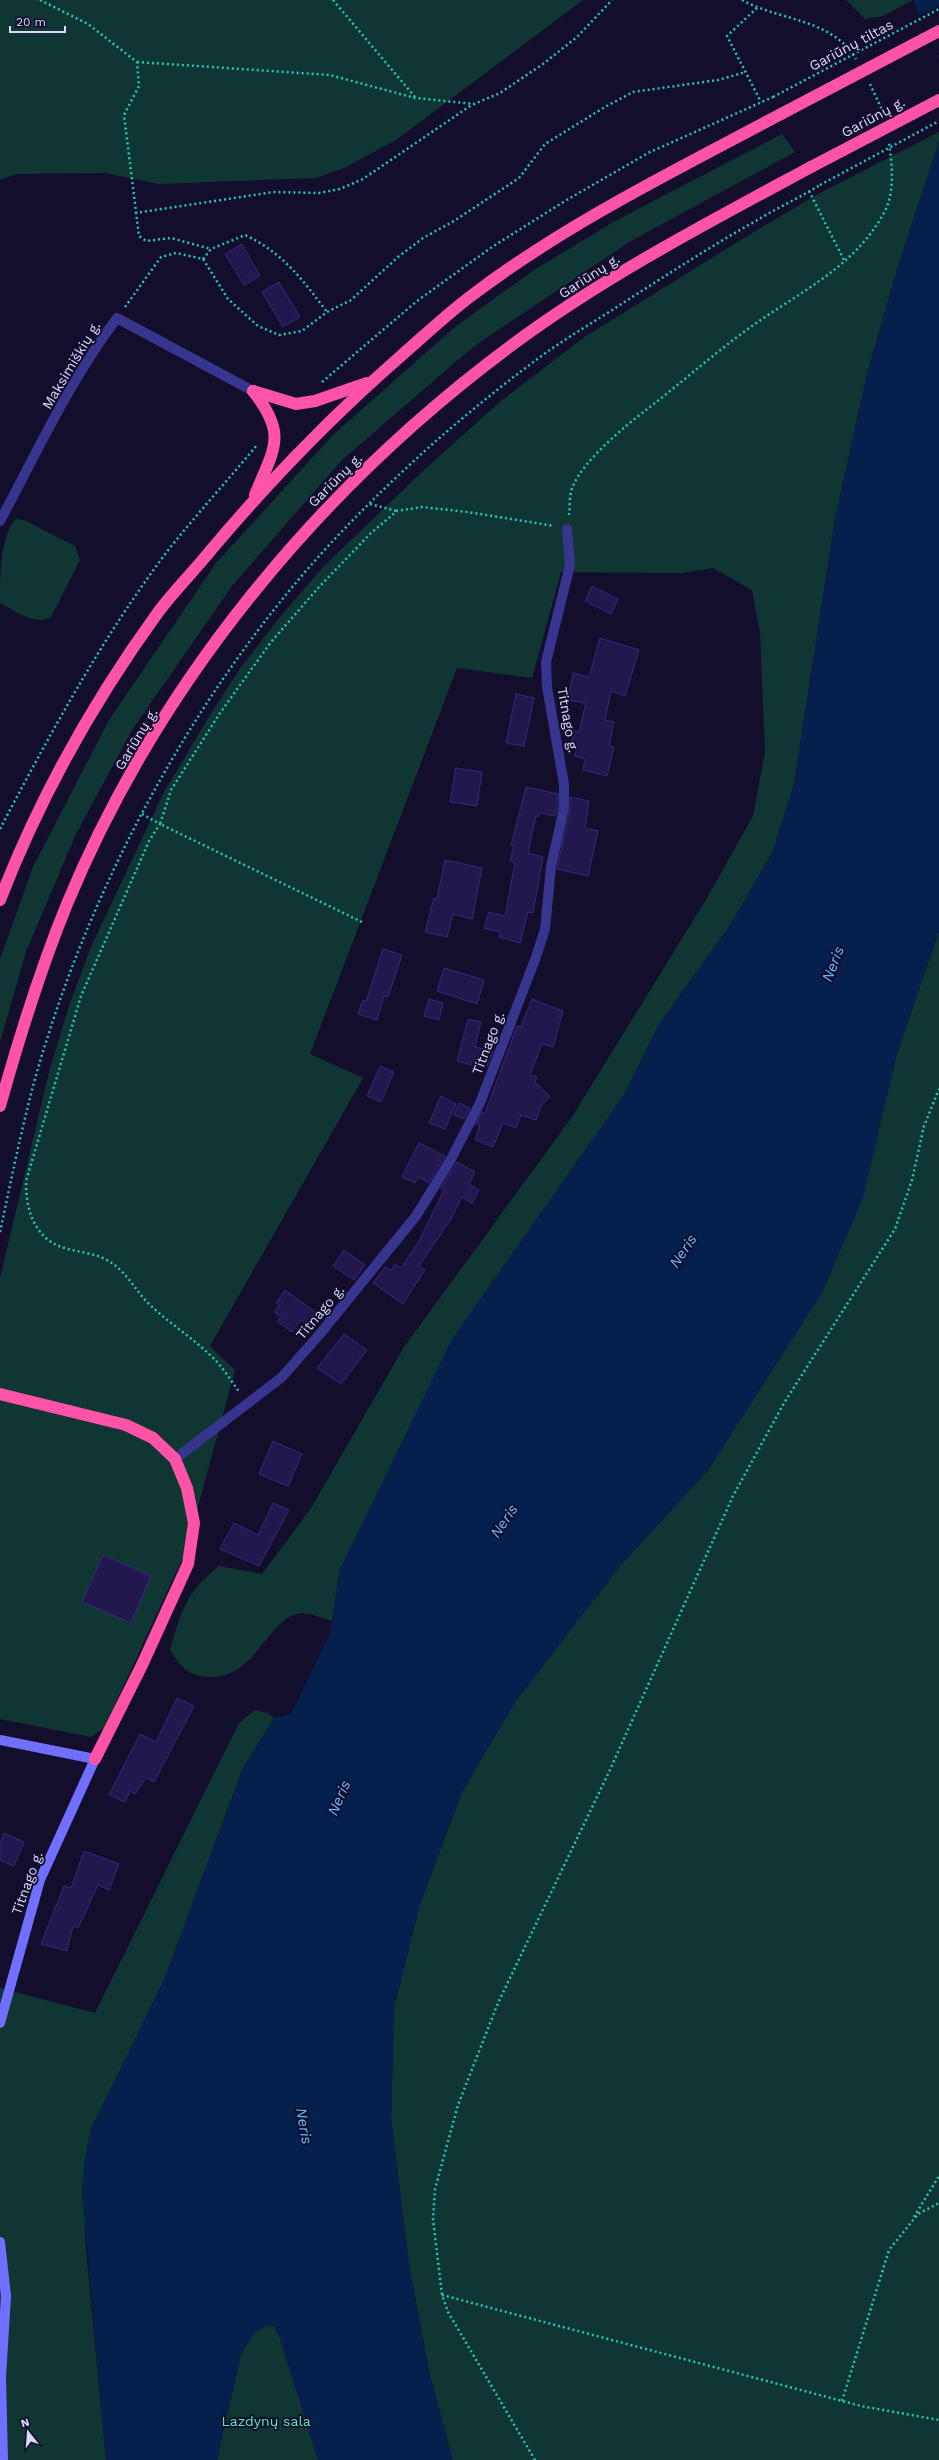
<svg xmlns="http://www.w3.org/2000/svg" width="939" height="2460" font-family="'Work Sans',sans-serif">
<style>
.green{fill:#103634}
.water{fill:#05204d}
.pier{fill:#130e2b}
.building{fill:#22184e;stroke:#37287c}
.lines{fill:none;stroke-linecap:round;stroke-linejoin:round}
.path{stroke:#24c7bb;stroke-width:2.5;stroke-dasharray:2 3;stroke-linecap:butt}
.street{stroke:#37358e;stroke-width:10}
.secondary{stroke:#716fff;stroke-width:10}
.highway{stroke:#ff53a8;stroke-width:12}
.path-bridge{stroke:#24c7bb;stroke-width:2.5;stroke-dasharray:2 3;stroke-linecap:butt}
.highway-bridge{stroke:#ff53a8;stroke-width:12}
.labels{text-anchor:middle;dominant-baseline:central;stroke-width:4;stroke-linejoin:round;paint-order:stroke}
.street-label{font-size:14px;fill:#dcd8ff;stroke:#130e2b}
.park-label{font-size:14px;fill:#58ebc4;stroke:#130e2b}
.water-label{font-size:15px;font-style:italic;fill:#66baff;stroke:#130e2b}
</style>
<rect width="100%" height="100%" fill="#130e2b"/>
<!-- green -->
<g class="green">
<path d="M 0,0 L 583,0 L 396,140 L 344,168 L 316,178 L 159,184 L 105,173 L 17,174 L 0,180 Z"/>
<path d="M 846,0 L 913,0 L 883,16 L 865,19 Z"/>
<path d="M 939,132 L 939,141 L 897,270 L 868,370 L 835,519 L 794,784 L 773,851 L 731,924 L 658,1026 L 625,1093 L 340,1569 L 332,1621 C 321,1618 307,1611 296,1614 C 265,1625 255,1677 210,1677 C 189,1677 180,1666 170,1650 C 181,1612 186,1592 219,1566 L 262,1574 L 311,1508 L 404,1347 L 572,1117 L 707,898 L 753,816 L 765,752 L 760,632 L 752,590 L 713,568 L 683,573 L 561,572 L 532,678 L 457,668 L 310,1054 L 363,1078 L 210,1346 L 235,1370 L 186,1551 L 104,1728 L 91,1737 L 0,1719 L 0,1278 L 50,1068 L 69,1006 L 90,949 L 163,794 L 208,718 L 239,670 L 280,617 L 324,566 L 426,468 L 501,401 L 583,338 L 739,241 L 818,194 Z"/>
<path d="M 782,134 L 795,152 L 631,241 L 473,347 L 342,460 L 232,586 L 132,730 L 75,836 L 26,952 L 0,1042 L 0,959 L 33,867 L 109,720 L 216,563 L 334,434 L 455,327 L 534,270 L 615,221 Z"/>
<path d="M 16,519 L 24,520 L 75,546 L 80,560 L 51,617 C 33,626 16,611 0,603 C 0,578 0,534 16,519 Z"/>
<path d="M 939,931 L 939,2460 L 453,2460 L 430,2376 L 409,2265 L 391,2118 L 394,2008 L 420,1904 L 463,1790 L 515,1702 L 620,1566 L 709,1469 L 897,1054 Z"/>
<path d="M 255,1710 L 268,1713 L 274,1718 L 243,1768 L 164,1980 L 91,2129 L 85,2158 L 85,2239 L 106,2460 L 0,2460 L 0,1988 L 95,2013 L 239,1723 Z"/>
<path d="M 267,2325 L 274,2326 L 280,2338 L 318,2460 L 217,2460 L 241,2354 L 254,2333 Z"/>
</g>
<!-- water -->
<g class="water">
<path d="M 913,0 L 939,0 L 939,59 Z"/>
<path d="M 939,141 L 939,931 L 897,1054 L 863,1198 L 822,1293 L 709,1469 L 620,1566 L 515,1702 L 463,1790 L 420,1904 L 394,2008 L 391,2118 L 409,2265 L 430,2376 L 453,2460 L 318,2460 L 280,2338 L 274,2326 L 267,2325 L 254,2333 L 241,2354 L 217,2460 L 106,2460 L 82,2191 L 85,2158 L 91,2129 L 164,1980 L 243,1768 L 274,1718 L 291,1714 L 330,1633 L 340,1569 L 452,1339 L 625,1093 L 658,1026 L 731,924 L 773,851 L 794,784 L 835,519 L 868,370 L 897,270 Z"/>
</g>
<!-- pier -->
<path class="pier" d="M 939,6 L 939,55 L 936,56 L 919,16 Z"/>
<!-- building -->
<g class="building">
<path d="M 242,244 L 260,276 L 244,285 L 225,254 Z"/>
<path d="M 279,282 L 300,317 L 283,327 L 262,292 Z"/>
<path d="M 592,586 L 618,599 L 611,614 L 585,601 Z"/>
<path d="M 600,638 L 639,650 L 625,696 L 611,691 L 605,720 L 614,722 L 609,746 L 614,747 L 607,776 L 583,770 L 585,759 L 575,756 L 577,746 L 571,744 L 574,731 L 579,732 L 586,703 L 568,700 L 573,673 L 589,677 Z"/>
<path d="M 516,694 L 534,698 L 524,746 L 506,743 Z"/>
<path d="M 456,768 L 482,772 L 477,806 L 450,802 Z"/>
<path d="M 526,787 L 558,794 L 558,807 L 555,816 L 539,813 L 538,817 L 536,816 L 528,853 L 543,857 L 533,913 L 528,912 L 520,943 L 499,937 L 500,932 L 484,928 L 489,912 L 505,916 L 515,862 L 510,861 L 514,845 L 511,845 Z"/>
<path d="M 570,797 L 589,801 L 585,828 L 598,831 L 588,876 L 557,869 L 570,809 Z"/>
<path d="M 445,860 L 482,868 L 472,919 L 453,914 L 447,937 L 425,932 L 434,898 L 437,899 Z"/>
<path d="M 383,949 L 402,955 L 388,997 L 384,996 L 377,1020 L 358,1014 L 363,1000 L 366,1001 Z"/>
<path d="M 444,968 L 484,980 L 477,1004 L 437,991 Z"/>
<path d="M 429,999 L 443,1003 L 439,1020 L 424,1016 Z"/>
<path d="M 532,999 L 563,1011 L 553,1047 L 542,1044 L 530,1075 L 537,1077 L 535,1082 L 550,1097 L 541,1106 L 536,1120 L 521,1115 L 516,1128 L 503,1123 L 493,1147 L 475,1140 L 480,1126 L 476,1124 L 482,1112 L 485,1113 L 517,1026 L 521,1027 Z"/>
<path d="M 468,1019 L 481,1022 L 475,1047 L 493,1051 L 487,1066 L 471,1062 L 471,1065 L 457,1061 Z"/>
<path d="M 380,1066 L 394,1072 L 381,1102 L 367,1096 Z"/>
<path d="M 441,1096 L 456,1104 L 445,1129 L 429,1123 Z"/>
<path d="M 459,1103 L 470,1108 L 464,1119 L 454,1115 Z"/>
<path d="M 419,1143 L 445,1156 L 429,1183 L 418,1177 L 415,1183 L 402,1177 Z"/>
<path d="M 457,1162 L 475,1172 L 469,1184 L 479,1190 L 472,1203 L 462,1197 L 451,1219 L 419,1266 L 425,1270 L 403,1304 L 373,1283 L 385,1267 L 391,1270 L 395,1264 L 401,1268 L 419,1241 L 444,1190 L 441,1188 Z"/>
<path d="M 344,1250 L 365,1265 L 354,1280 L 333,1266 Z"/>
<path d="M 285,1290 L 315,1312 L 307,1324 L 301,1320 L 292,1332 L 277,1321 L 281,1317 L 274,1312 L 279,1306 L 276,1303 Z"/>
<path d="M 344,1334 L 367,1350 L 341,1384 L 317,1368 Z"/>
<path d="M 273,1441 L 302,1454 L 288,1486 L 259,1474 Z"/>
<path d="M 273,1503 L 289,1510 L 259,1566 L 220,1549 L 234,1523 L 258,1535 Z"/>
<path d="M 103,1555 L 151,1576 L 131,1623 L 82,1602 Z"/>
<path d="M 177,1698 L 194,1706 L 154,1782 L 146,1778 L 135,1794 L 130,1791 L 125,1802 L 109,1795 L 140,1734 L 156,1742 Z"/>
<path d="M 4,1833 L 24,1842 L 14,1866 L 0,1860 L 0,1844 Z"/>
<path d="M 84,1851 L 119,1864 L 109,1890 L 98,1885 L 78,1928 L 73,1926 L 67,1951 L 41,1944 L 64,1886 L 71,1888 Z"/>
</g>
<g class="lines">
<!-- path -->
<g class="path">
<path d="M 40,0 L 88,24 L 137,62 L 139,86 L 124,115 L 139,236 L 146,241 L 171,238 L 211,249"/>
<path d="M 333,0 L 415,97"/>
<path d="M 742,0 C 780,21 831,18 856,59"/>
<path d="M 757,8 L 727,36 L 761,102"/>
<path d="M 137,62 L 330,75 L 415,98 L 474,104 L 500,93 L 543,64 L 577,37 L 612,0"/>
<path d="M 870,84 L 883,112"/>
<path d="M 809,191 L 845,262"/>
<path d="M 135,213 L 273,192 L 319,193 L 340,189 L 363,179 L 473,104"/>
<path d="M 203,259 L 211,249 L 245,235 C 282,252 303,280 327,312"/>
<path d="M 125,307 L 161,257 L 176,253 L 203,259 L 228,299 L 258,326 L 279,335 L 302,331 L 327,312 L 351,300 L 398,257 L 423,238 L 454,221 L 519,178 L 545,144 L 605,107 L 633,92 L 718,80 L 746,72"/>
<path d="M 322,382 L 417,301 L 492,247 L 565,201 L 648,153 L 773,97"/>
<path d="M 370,504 L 397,511"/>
<path d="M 569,515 C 570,506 569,494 573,486 C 584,460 624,427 646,410 C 680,384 712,355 748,329 C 797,293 855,268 885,211 C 895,192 892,163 889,143"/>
<path d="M 142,814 L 160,824 L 149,841 L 81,996 L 26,1181 C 26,1203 30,1224 47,1239 C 64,1253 89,1250 107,1260 C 125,1270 134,1288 147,1302 C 167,1322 192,1337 212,1357 C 223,1367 231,1381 240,1393"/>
<path d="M 0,829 C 51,732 103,636 169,549 C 197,514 228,480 257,445"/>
<path d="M 362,922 L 160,824 L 171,790 L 220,713 L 271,642 L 319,587 L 371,533 L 397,511 L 422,507 L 468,512 L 554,526"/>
<path d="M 0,1232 C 14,1167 27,1099 48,1036 C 106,853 214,663 348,525 C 406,465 469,410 536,360 C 564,339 594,322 623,303 C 668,274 713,245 759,219 C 779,207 801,197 820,185"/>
<path d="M 914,2217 L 939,2176"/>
<path d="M 442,2295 L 861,2406 L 939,2420"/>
<path d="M 842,2401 L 889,2250 L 918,2214 L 939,2203"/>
<path d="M 535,2460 L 448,2312 L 442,2295 L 433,2219 L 435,2189 L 458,2105 L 498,2003 L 609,1772 L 733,1496 L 784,1403 L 895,1229 L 912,1180 L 924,1126 L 939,1089"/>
</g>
<!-- street -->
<g class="street">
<path d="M 0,521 C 37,452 70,380 117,318 L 253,391"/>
<path d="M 175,1459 L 282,1377 L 319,1335 L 416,1216 L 450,1161 L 480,1103 L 536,957 L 545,929 L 551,867 L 564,808 L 564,784 L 547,687 L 546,662 L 570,565 L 567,529"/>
</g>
<!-- secondary -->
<g class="secondary">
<path d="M 0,1740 L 95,1759 L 40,1880 L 0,2023"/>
<path d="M 0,2242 L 6,2296 L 1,2377 L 3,2460"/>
</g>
<!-- highway -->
<g class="highway">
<path d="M 253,391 L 296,404 L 315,401 L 367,383"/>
<path d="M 253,391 C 288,435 274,448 255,495"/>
<path d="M 0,900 C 39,799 95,699 159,611 C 175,590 194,571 211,550 C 270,480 333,415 402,355 C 425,335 447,314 471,296 C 567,223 676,170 781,114"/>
<path d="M 0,1106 C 19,1038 40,970 67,904 C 159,682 319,488 512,345 C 605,276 709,222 811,167"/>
<path d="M 0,1394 L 126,1425 L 153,1438 L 175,1459 L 187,1488 L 194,1523 L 188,1564 L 142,1665 L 95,1759"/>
</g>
<!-- path-bridge -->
<g class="path-bridge">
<path d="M 773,97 L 939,9"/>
<path d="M 820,185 L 939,121"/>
</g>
<!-- highway-bridge -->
<g class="highway-bridge">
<path d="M 781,114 L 939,31"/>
<path d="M 811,167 L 939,100"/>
</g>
</g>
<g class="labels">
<!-- street labels -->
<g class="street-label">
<text transform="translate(851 45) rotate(-28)">Gariūnų tiltas</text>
<text transform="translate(873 117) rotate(-28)">Gariūnų g.</text>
<text transform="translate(589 276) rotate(-33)">Gariūnų g.</text>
<text transform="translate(71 365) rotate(-59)">Maksimiškių g.</text>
<text transform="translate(335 480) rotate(-45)">Gariūnų g.</text>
<text transform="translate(568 720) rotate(80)">Titnago g.</text>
<text transform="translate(136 739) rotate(-59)">Gariūnų g.</text>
<text transform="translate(488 1043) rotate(-69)">Titnago g.</text>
<text transform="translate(320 1312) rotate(-50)">Titnago g.</text>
<text transform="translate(27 1883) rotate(-70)">Titnago g.</text>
</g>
<!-- park labels -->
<g class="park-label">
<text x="266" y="2421">Lazdynų sala</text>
</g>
<!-- water labels -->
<g class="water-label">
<text transform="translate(833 964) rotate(-69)">Neris</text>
<text transform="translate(683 1251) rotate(-56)">Neris</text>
<text transform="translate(504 1521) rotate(-56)">Neris</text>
<text transform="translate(339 1798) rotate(-67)">Neris</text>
<text transform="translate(304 2126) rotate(80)">Neris</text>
</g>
</g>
<!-- north arrow -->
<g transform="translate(28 2432) rotate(343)" stroke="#130e2b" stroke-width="3" paint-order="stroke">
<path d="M0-3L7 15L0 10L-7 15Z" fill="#dcd8ff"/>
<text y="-6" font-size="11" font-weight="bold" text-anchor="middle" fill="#dcd8ff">N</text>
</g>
<!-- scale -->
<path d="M10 26v6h55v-6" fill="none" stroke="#dcd8ff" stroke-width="2"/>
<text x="16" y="26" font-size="12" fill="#dcd8ff" stroke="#130e2b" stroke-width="3" paint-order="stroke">20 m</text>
</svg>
